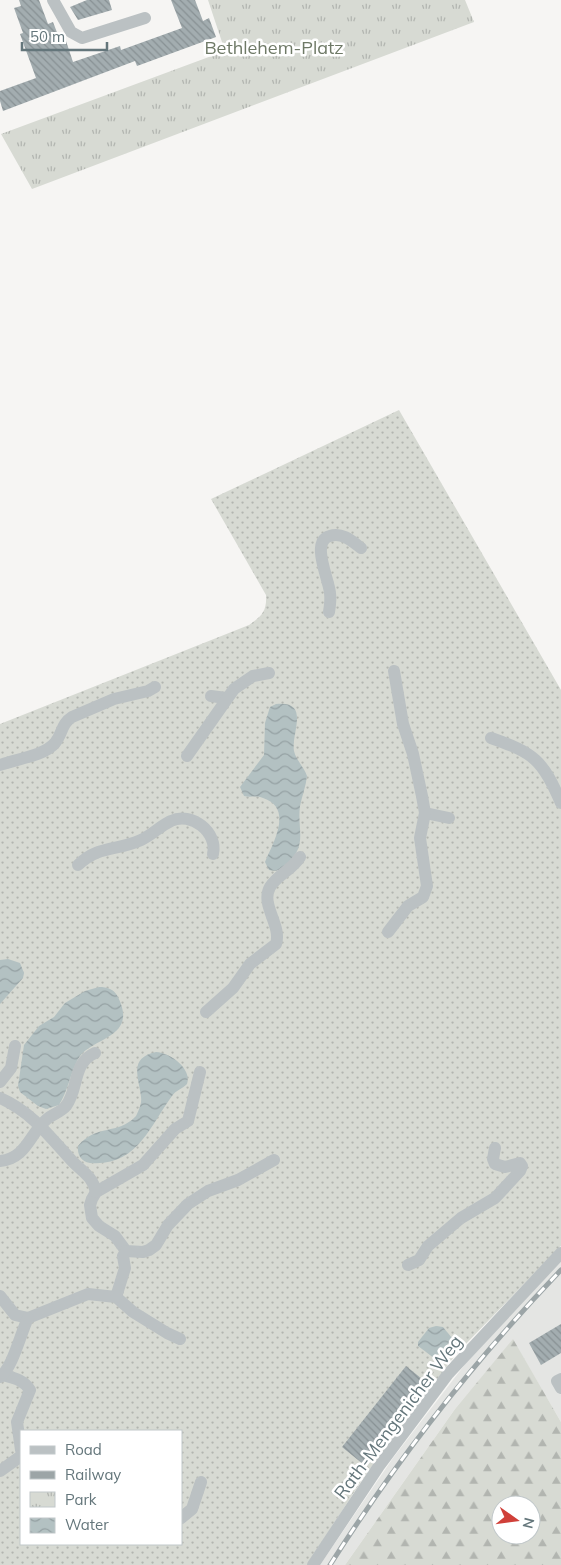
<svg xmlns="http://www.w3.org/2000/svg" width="561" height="1565" font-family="Mulish,sans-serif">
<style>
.built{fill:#e4e5e3}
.grass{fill:url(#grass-dots);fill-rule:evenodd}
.forest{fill:url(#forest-firs);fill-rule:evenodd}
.park{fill:url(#park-tufts)}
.water{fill:url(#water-waves)}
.building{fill:url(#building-back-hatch)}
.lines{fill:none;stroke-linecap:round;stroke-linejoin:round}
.minor{stroke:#bbc1c3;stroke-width:12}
.rail-casing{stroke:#9ca5a7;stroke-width:5}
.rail{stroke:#fff;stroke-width:3;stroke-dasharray:9;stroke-linecap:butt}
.labels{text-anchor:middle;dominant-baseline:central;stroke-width:5;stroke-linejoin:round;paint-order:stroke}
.park-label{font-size:18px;fill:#6e7966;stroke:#fff}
.street-label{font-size:18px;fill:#64767b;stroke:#fff}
</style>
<defs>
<pattern id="grass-dots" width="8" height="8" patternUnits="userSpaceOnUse" patternTransform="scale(1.25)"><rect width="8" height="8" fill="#d7dad3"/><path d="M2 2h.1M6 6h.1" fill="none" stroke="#b2b5b0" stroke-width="1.8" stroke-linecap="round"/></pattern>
<pattern id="forest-firs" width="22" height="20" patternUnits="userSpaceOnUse" patternTransform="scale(1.25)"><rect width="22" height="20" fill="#d7dad3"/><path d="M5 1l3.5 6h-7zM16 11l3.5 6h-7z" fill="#b2b5b0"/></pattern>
<pattern id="park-tufts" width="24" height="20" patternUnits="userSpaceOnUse" patternTransform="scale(1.25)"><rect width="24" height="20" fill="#d7dad3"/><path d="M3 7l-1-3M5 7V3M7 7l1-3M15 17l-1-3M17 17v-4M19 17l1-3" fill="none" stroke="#b2b5b0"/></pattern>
<pattern id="water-waves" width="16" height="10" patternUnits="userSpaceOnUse" patternTransform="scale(1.25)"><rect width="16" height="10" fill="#b3c1c2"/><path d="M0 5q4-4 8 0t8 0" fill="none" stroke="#95a1a3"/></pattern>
<pattern id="building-back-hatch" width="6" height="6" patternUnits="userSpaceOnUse" patternTransform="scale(1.25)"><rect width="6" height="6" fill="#a3adb0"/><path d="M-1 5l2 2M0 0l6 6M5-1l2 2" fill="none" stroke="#889194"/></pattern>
</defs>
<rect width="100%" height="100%" fill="#f6f5f3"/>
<!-- built -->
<path class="built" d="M 561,1261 L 561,1422 L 513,1340 L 455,1409 L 345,1565 L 320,1565 L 393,1458 L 466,1363 Z"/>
<!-- grass -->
<path class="grass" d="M 399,410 L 561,690 L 561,1246 L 456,1354 L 364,1477 L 307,1565 L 0,1565 L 0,724 L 249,625 C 262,616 267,611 266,595 L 211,499 ZM 21,1431 L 181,1431 L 181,1544 L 21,1544 Z"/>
<!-- forest -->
<path class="forest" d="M 513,1339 L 561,1422 L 561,1565 L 345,1565 L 455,1409 ZM 501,1505 L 531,1505 L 531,1535 L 501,1535 Z"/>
<!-- park -->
<path class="park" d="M 208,0 L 465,0 L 474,22 L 32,189 L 1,134 L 225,51 Z"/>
<!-- water -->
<g class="water">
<path d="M 276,704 C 311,700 291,733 294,751 C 296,760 304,767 307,776 C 306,786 302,796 300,806 C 297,831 308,845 287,864 C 281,870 277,872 269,870 L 265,862 C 273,843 294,808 263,798 C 256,795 250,798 244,796 L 240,787 L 264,755 L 265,723 L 270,707 Z"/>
<path d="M 8,959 L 20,963 L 24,973 L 23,978 L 0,1004 L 0,960 Z"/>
<path d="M 99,987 C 107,987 114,989 118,997 C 139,1039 90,1037 78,1059 C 70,1074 68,1091 59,1105 L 46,1109 L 38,1106 L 20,1092 L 18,1086 L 24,1045 L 39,1026 L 54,1017 L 65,1003 L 85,991 Z"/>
<path d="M 156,1052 C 171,1053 192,1069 187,1084 C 182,1089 176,1090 172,1096 C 150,1126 137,1167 90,1163 C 81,1162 77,1154 78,1146 C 97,1123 117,1136 136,1116 C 139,1110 142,1103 141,1097 C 139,1077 128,1058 156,1052 Z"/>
<path d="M 436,1326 L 443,1327 L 452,1338 L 451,1341 L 434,1358 L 418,1346 L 418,1342 L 429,1328 Z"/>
</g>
<!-- building -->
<g class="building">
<path d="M 19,0 L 39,0 L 48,24 L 53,22 L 61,43 L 66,41 L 73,62 L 120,46 L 121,50 L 182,28 L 171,0 L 195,0 L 203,21 L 209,18 L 216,37 L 137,66 L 135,61 L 3,111 L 0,101 L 0,91 L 36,78 L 20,34 L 23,33 L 14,8 L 21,6 Z"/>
<path d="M 87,0 L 109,0 L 112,10 L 78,20 L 70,7 Z"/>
<path d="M 561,1324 L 561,1353 L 541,1365 L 529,1343 Z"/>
<path d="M 406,1366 L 427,1383 L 363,1464 L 342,1447 Z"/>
</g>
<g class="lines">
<!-- minor -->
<g class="minor">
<path d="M 53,0 L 71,32 L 82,38 L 145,18"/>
<path d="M 329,612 C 330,606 331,600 330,593 C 329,579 310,541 330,536 C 342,532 352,541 361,548"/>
<path d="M 211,696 L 226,698"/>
<path d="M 491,738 C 534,753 543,760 561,803"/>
<path d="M 187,756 L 234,689 L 253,676 L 269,673"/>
<path d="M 0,765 C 16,759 44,756 55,743 C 63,733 61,724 72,717 L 114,699 L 148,691 L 155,687"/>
<path d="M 425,813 L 449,818"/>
<path d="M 78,865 C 99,845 117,851 141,840 C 152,835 160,826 171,821 C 191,811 218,832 213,854"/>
<path d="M 388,932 L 408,906 L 423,897 L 427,886 L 420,838 L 425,813 L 422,796 L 413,754 L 403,724 L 394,671"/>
<path d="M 206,1012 L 233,988 L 250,964 L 276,944 C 282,925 260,905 270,887 C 277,875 292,870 300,857"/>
<path d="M 200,1072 L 188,1121 L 175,1129 L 143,1165 L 96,1192 L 92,1199 L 90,1205 L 92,1218 L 99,1226 L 115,1236 L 126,1251 L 143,1252 L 149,1250 L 156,1245 L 168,1225 L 188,1204 L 208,1191 L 238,1180 L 274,1160"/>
<path d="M 0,1082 L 11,1068 L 15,1046"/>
<path d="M 0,1098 C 32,1112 50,1137 73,1162 C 83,1172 93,1177 96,1192"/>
<path d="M 0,1161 C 27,1158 29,1134 47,1119 C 53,1114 61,1112 66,1106 C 79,1089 72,1063 95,1053"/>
<path d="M 408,1265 L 419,1260 L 428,1246 L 461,1218 L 495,1198 L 520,1171 L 522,1166 L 520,1163 L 505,1167 L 495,1164 L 493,1159 L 495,1148"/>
<path d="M 0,1296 L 15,1315 L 28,1318 L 88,1294 L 116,1297 L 133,1312 L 167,1333 L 180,1339"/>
<path d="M 116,1297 L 125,1268 L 123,1256 L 126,1251"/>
<path d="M 3,1375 C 14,1378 24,1380 30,1390 L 17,1422 L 21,1450"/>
<path d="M 0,1377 C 13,1367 20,1335 28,1318"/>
<path d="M 561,1379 L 557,1381 L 561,1388"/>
<path d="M 0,1471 L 21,1456"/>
<path d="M 181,1518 L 192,1509 L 201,1482"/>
<path d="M 313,1565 L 379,1466 L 448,1374 L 561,1253"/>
</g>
<defs>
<path id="rail" d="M 330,1565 C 398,1458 473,1362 561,1270"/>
</defs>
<!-- rail casing -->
<use href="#rail" class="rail-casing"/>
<!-- rail -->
<use href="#rail" class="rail"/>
</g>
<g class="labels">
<!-- park labels -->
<g class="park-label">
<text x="274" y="47">Bethlehem-Platz</text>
</g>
<!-- street labels -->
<g class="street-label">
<text transform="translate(398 1417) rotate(-53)">Rath-Mengenicher Weg</text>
</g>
</g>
<!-- legend -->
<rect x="20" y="1430" width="162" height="115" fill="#ffffff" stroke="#c1c8ca"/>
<rect x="30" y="1446" width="25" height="8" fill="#bbc1c3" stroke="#c1c8ca"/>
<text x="65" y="1455" font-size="15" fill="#64767b">Road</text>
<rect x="30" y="1471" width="25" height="8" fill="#9ca5a7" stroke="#c1c8ca"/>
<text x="65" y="1480" font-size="15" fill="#64767b">Railway</text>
<rect x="30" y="1492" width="25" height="15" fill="url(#park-tufts)" stroke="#c1c8ca"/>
<text x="65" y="1505" font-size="15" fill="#64767b">Park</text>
<rect x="30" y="1518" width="25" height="15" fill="url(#water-waves)" stroke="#c1c8ca"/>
<text x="65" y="1530" font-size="15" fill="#64767b">Water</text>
<!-- north arrow -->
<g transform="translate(516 1520) rotate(104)"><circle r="24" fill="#ffffff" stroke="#c1c8ca"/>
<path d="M0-4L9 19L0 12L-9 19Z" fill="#d04039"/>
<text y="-8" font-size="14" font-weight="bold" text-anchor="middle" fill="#64767b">N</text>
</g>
<!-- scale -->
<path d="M22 42v8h85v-8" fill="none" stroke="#64767b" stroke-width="2.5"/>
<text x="30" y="42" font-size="15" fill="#64767b" stroke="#ffffff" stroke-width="4" paint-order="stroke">50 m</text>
</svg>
